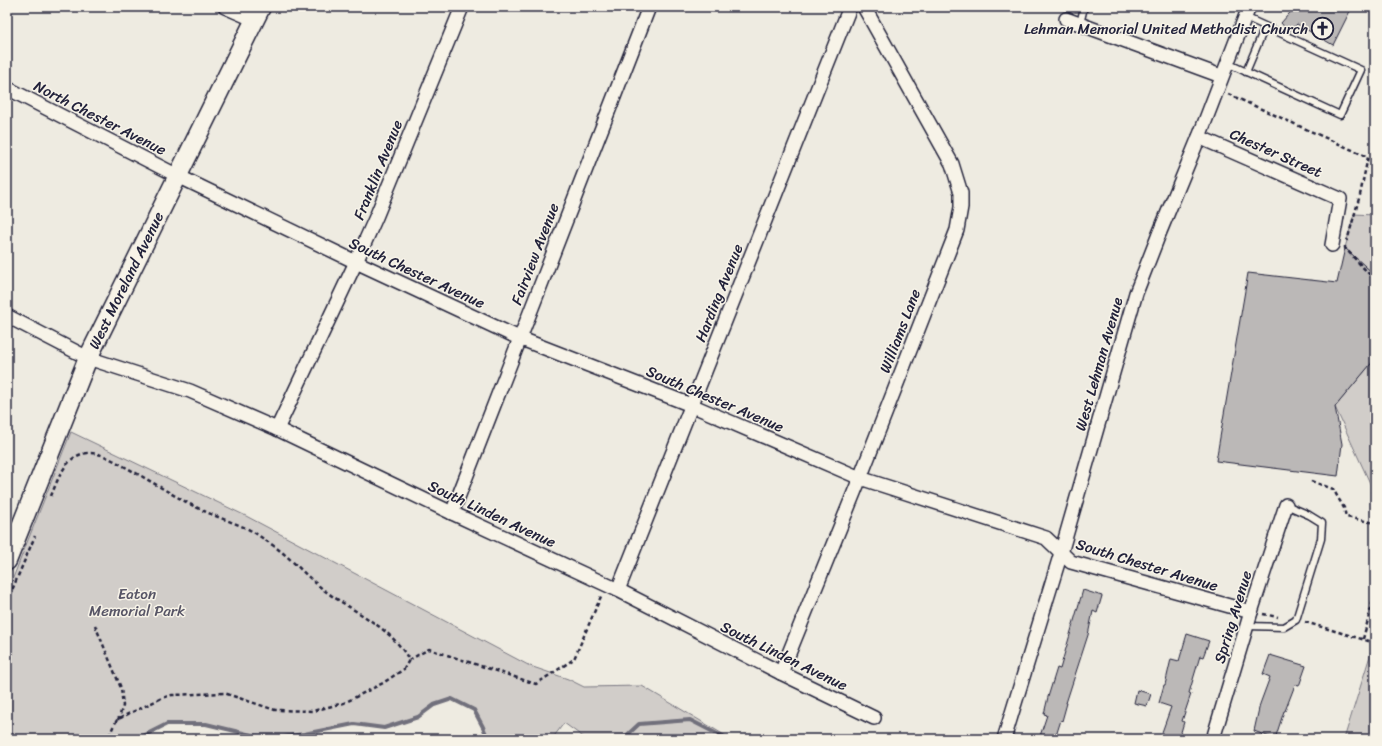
<svg xmlns="http://www.w3.org/2000/svg" width="1382" height="746" font-family="Sriracha,sans-serif">
<style>
.green{fill:#d1cdc9;stroke:#7a7882}
.lines{fill:none;stroke-linecap:round;stroke-linejoin:round}
.stream{stroke:#716f7b;stroke-width:4}
.building{fill:#bbb8b7;stroke:#22223b}
.lane-casing{stroke:#22223b;stroke-width:9}
.street-casing{stroke:#22223b;stroke-width:16}
.secondary-casing{stroke:#22223b;stroke-width:21}
.path{stroke:#22223b;stroke-width:2.5;stroke-dasharray:4 3;stroke-linecap:butt}
.lane{stroke:#f7f3e8;stroke-width:6}
.street{stroke:#f7f3e8;stroke-width:13}
.secondary{stroke:#f7f3e8;stroke-width:18}
.labels{text-anchor:middle;dominant-baseline:central;stroke-width:3;stroke-linejoin:round;paint-order:stroke}
.poi-label{font-size:15px;fill:#22223b;stroke:#f7f3e8;text-anchor:end}
.street-label{font-size:15px;fill:#22223b;stroke:#f7f3e8}
.park-label{font-size:15px;fill:#575566;stroke:#f7f3e8}
</style>
<rect width="100%" height="100%" fill="#eeebe1"/>
<filter id="ink" filterUnits="userSpaceOnUse"><feTurbulence type="fractalNoise" baseFrequency=".025" numOctaves="2"/><feDisplacementMap in="SourceGraphic" scale="8" xChannelSelector="R" yChannelSelector="G"/><feConvolveMatrix kernelMatrix="1 2 1 2 8 2 1 2 1" color-interpolation-filters="sRGB"/></filter>
<g filter="url(#ink)">
<!-- green -->
<g class="green">
<path d="M 1354,214 L 1375,215 L 1375,278 L 1345,248 Z"/>
<path d="M 1375,359 L 1375,494 L 1335,407 Z"/>
<path d="M 71,432 L 246,516 L 530,666 L 568,679 L 584,687 L 642,686 L 731,739 L 586,739 L 564,723 L 552,739 L 488,739 L 483,727 L 474,710 L 452,699 L 434,705 L 418,717 L 384,728 L 354,724 L 304,734 L 270,739 L 206,724 L 167,724 L 137,739 L 7,739 L 7,593 Z"/>
<path d="M 1374,643 L 1375,643 L 1375,739 L 1344,739 Z"/>
</g>
<g class="lines">
<!-- stream -->
<g class="stream">
<path d="M 137,739 L 167,724 L 206,724 L 268,739"/>
<path d="M 270,739 L 304,734 L 354,724 L 384,728 L 418,717 L 434,705 L 452,699 L 474,710 L 483,727 L 488,739"/>
<path d="M 623,739 L 639,724 L 690,720 L 727,739"/>
</g>
</g>
<!-- building -->
<g class="building">
<path d="M 1295,7 L 1352,7 L 1333,45 L 1297,24 L 1289,32 L 1281,23 Z"/>
<path d="M 1345,248 L 1375,275 L 1375,359 L 1335,407 L 1342,444 L 1338,476 L 1216,461 L 1248,273 L 1337,283 Z"/>
<path d="M 1083,590 L 1102,596 L 1097,613 L 1093,611 L 1088,635 L 1066,703 L 1067,703 L 1062,721 L 1061,720 L 1055,739 L 1039,739 L 1047,715 L 1044,714 L 1048,697 L 1057,668 L 1060,669 Z"/>
<path d="M 1187,634 L 1209,641 L 1203,657 L 1200,656 L 1189,693 L 1191,694 L 1182,721 L 1184,722 L 1179,739 L 1176,739 L 1161,735 L 1171,707 L 1159,703 L 1164,685 L 1165,685 L 1171,659 L 1179,661 Z"/>
<path d="M 1270,655 L 1306,666 L 1299,686 L 1295,685 L 1285,711 L 1284,711 L 1275,739 L 1254,731 L 1260,704 L 1270,677 L 1263,674 Z"/>
<path d="M 1137,690 L 1151,694 L 1147,706 L 1134,703 Z"/>
</g>
<g class="lines">
<defs>
<g id="lane">
<path d="M 1080,24 L 1084,7"/>
<path d="M 1227,63 L 1340,115 L 1361,70 L 1245,17"/>
<path d="M 1246,72 L 1265,27"/>
<path d="M 1247,626 L 1284,627 L 1296,620 L 1321,539 L 1322,523 L 1309,515 L 1286,505"/>
</g>
<g id="street">
<path d="M 225,7 L 255,20"/>
<path d="M 1066,19 L 1221,76"/>
<path d="M 7,88 L 178,176 L 356,262 L 519,338 L 691,405 L 860,478 L 1046,538 L 1071,562 L 1251,612"/>
<path d="M 1199,137 L 1340,199 L 1332,245"/>
<path d="M 7,316 L 88,358 L 190,391 L 277,429 L 452,513 L 618,590 L 781,673 L 874,718"/>
<path d="M 277,429 L 356,262 L 376,217 L 462,7"/>
<path d="M 452,513 L 649,7"/>
<path d="M 618,590 L 850,7"/>
<path d="M 781,673 L 860,478 L 957,230 L 961,207 L 961,193 L 952,164 L 864,7"/>
<path d="M 1004,739 L 1061,553 L 1136,293 L 1159,234 L 1199,137 L 1249,7"/>
<path d="M 1213,739 L 1251,612 L 1286,505"/>
</g>
<g id="secondary">
<path id="s1" d="M 7,561 L 88,358 L 261,7"/>
</g>
</defs>
<!-- lane casing -->
<use href="#lane" class="lane-casing"/>
<!-- street casing -->
<use href="#street" class="street-casing"/>
<!-- secondary casing -->
<use href="#secondary" class="secondary-casing"/>
<!-- path -->
<g class="path">
<path d="M 1228,94 L 1368,157 L 1360,195 L 1347,241"/>
<path d="M 1345,246 L 1345,248 L 1370,275"/>
<path d="M 1311,481 L 1333,489 L 1344,508 L 1346,517 L 1375,523"/>
<path d="M 51,496 C 58,479 66,454 88,453 C 101,452 116,462 127,468 C 153,482 178,499 204,511 C 217,517 232,522 246,528 C 255,532 263,539 271,544 C 289,556 303,573 319,586 C 349,611 390,624 409,660 L 404,669 L 383,683 L 344,703 L 313,711 L 275,710 L 224,693 L 172,695 L 162,698 L 126,715 L 117,720 L 113,727 L 108,739"/>
<path d="M 7,602 L 35,536"/>
<path d="M 1263,614 L 1278,617"/>
<path d="M 1305,622 L 1375,643"/>
<path d="M 95,625 L 121,688 L 123,706 L 118,720"/>
<path d="M 7,633 L 7,650"/>
<path d="M 1363,639 L 1375,593"/>
<path d="M 409,660 L 429,649 L 536,684 L 574,659 L 602,594"/>
</g>
<!-- lane -->
<use href="#lane" class="lane"/>
<!-- street -->
<use href="#street" class="street"/>
<!-- secondary -->
<use href="#secondary" class="secondary"/>
</g>
</g>
<!-- icons -->
<defs>
<symbol id="church-ring" viewBox="-11 -11 22 22"><circle r="9.5" fill="#f7f3e8" stroke="#22223b" stroke-width="1.5"/><path d="M-1.2-6h2.4v3.5h3.3v2.4h-3.3V6h-2.4V-.1h-3.3v-2.4h3.3Z" fill="#22223b"/></symbol>
</defs>
<g fill-rule="evenodd">
<use href="#church-ring" x="1310" y="16" width="25" height="25"/>
</g>
<g class="labels">
<!-- poi labels -->
<g class="poi-label">
<text x="1308" y="29">Lehman Memorial United Methodist Church</text>
</g>
<!-- street labels -->
<g class="street-label">
<text transform="translate(100 118) rotate(27)">North Chester Avenue</text>
<text transform="translate(1276 153) rotate(24)">Chester Street</text>
<text transform="translate(378 170) rotate(-68)">Franklin Avenue</text>
<text transform="translate(535 254) rotate(-69)">Fairview Avenue</text>
<text transform="translate(417 273) rotate(25)">South Chester Avenue</text>
<text stroke="none"><textPath href="#s1" startOffset="305">West Moreland Avenue</textPath></text>
<text transform="translate(719 293) rotate(-68)">Harding Avenue</text>
<text transform="translate(900 331) rotate(-69)">Williams Lane</text>
<text transform="translate(1099 364) rotate(-74)">West Lehman Avenue</text>
<text transform="translate(715 399) rotate(23)">South Chester Avenue</text>
<text transform="translate(492 514) rotate(25)">South Linden Avenue</text>
<text transform="translate(1147 565) rotate(17)">South Chester Avenue</text>
<text transform="translate(1233 617) rotate(-73)">Spring Avenue</text>
<text transform="translate(784 656) rotate(26)">South Linden Avenue</text>
</g>
<!-- park labels -->
<g class="park-label">
<text x="137" y="594">Eaton<tspan x="137" dy="17">Memorial Park</tspan></text>
</g>
</g>
<!-- margin -->
<rect width="1382" height="746" fill="none" stroke="#f7f3e8" stroke-width="24"/>
<rect x="12" y="12" width="1358" height="722" fill="none" stroke="#22223b" stroke-width="1.5" filter="url(#ink)"/>
</svg>
